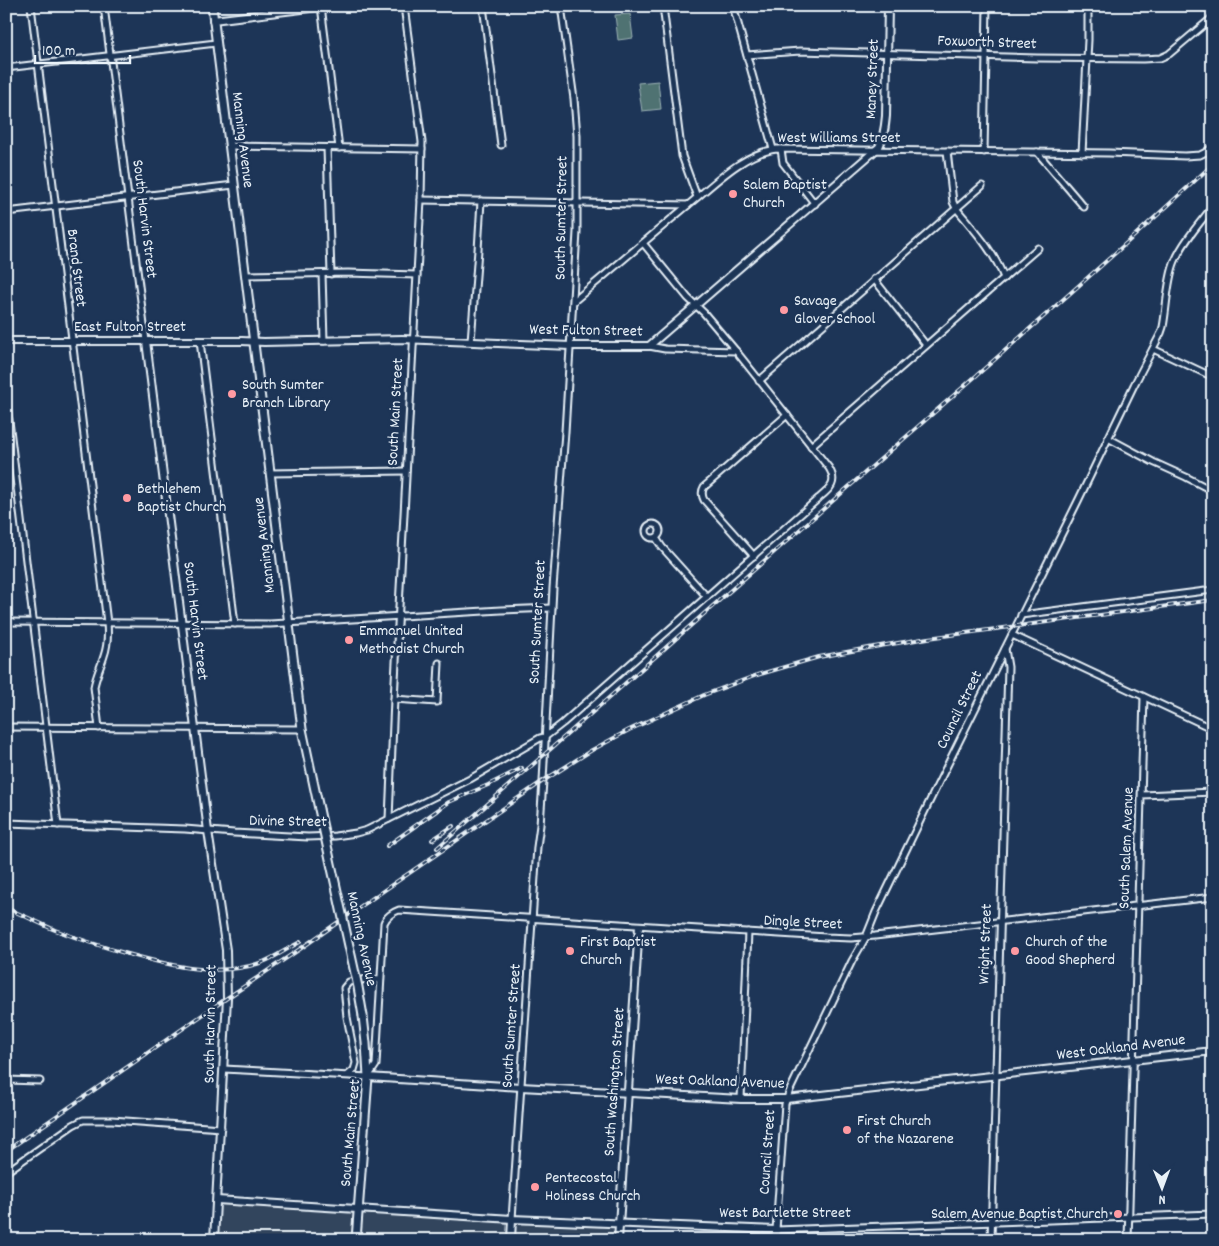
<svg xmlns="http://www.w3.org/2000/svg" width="1219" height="1246" font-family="Dekko,sans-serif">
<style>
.built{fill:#31445d}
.pitch{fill:#507272;stroke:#9cb2b5}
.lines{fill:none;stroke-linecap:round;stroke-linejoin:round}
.minor-casing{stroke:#e8f1f8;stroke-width:9}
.tertiary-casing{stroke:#e8f1f8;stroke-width:10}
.secondary-casing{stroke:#e8f1f8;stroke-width:11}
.minor{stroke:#1d3557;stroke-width:5}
.tertiary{stroke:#1d3557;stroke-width:6}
.secondary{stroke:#1d3557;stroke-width:7}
.rail-casing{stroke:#e8f1f8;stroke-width:4}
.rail{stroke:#1d3557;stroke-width:2;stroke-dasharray:5.5;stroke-linecap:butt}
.secondary-bridge-casing{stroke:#e8f1f8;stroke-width:11;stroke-linecap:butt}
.secondary-bridge{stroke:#1d3557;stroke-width:7}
.poi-dot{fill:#ff9aa2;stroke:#1d3557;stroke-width:2}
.labels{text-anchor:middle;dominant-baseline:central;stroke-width:5;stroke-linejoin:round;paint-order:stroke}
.street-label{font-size:16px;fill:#e8f1f8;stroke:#1d3557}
.poi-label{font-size:16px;fill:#e8f1f8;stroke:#1d3557;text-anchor:start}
</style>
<rect width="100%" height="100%" fill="#1d3557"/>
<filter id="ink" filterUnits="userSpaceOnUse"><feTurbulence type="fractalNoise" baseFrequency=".02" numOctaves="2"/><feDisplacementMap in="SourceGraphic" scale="10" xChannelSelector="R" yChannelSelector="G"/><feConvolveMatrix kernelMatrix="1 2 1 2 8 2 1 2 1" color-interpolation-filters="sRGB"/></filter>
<g filter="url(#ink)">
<!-- built -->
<path class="built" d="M 221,1204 L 615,1228 L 615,1240 L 218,1240 Z"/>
<!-- pitch -->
<g class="pitch">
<path d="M 630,14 L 633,38 L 618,40 L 615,15 Z"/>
<path d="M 658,81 L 661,109 L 642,111 L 638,83 Z"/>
</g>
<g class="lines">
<defs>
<g id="minor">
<path d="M 31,6 L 107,623 C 108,634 108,645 104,656 C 101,666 96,676 94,687 L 99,728"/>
<path d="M 104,6 L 146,341"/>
<path d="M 321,6 L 339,148"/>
<path d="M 483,6 L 501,145"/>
<path d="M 663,6 L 682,156 L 697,197"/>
<path d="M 733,6 L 773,149"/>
<path d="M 747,55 L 800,51 L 1037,58 L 1143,59 L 1160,58 L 1169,54 L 1213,17"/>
<path d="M 6,68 L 216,43"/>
<path d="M 229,146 L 422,149"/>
<path d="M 327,148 L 331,274"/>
<path d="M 781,149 L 783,163 L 815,204"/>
<path d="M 947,151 L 953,202 L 956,208 C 974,230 994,251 1004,278"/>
<path d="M 984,152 L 987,6"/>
<path d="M 1037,152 L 1084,207"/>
<path d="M 1082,153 L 1088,40 L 1088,6"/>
<path d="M 421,200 L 688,205 C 714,184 743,153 777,149 L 1109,153 L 1185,156 L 1200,155 L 1206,152 L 1213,147"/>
<path d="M 1213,206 C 1200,223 1183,242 1175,261 C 1167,280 1167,306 1163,327 L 1161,333 L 1134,385 L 1078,501 L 936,788 L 876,912 L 866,937 L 852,961 L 790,1090 L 785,1104 L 776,1230 L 1213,1214"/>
<path d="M 6,212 L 234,185"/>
<path d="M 322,274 L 324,341"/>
<path d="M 245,275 L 348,273 L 417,275"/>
<path d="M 874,279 L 926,345"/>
<path d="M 574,301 L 688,205"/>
<path d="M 200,341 L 235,624"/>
<path d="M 471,341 L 478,250 L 481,201"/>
<path d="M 649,346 L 665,349 L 736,351"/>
<path d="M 1153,349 L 1213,377"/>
<path d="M 759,381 L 982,186"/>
<path d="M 6,396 L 58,825"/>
<path d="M 1108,438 L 1153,462 L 1186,477 L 1213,491"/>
<path d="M 811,446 L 1038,248"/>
<path d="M 270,473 L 406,471"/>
<circle cx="653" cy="531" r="7"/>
<path d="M 656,538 L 662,547 L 707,597"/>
<path d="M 754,556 L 704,500 C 702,496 701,492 704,487 L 787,415"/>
<path d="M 1021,615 L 1213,590"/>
<path d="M 6,622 L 270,624 L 501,610 L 552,608"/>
<path d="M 1012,635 L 1213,729"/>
<path d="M 394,699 L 437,702 L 439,663"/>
<path d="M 6,727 L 302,729"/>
<path d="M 1142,795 L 1213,792"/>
<path d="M 389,819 L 394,699 L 421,200 L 422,142 L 404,6"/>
<path d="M 6,823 L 185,829 L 234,833 L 308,837 L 335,836 L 356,833 L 367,830 L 470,779 L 540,738 L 545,737 L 563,723 L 819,498 C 830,489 838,483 829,468 L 736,351 L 704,313 L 688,298 L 643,243"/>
<path d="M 224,1069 L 368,1077 L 376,1065 L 384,923 C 386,917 393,912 399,910 L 826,937 L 851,938 L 875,936 L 1213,897"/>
<path d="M 348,1075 L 354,1070 L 356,1063 L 347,1017 L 344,988 L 349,982 L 368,979 L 380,980"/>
<path d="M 6,1080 L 40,1081"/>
<path d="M 741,1099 L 748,932"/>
<path d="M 6,1172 L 73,1125 L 83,1120 L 112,1120 L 221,1128"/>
<path d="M 512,1219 L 537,847 L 540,825 L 543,781 L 553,588 L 565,432 L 577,232 L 577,136 L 574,99 L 561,6"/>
<path d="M 991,1240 L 1006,734 L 1008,667 L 1005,649"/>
<path d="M 1128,1240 L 1144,697"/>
</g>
<g id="tertiary">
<path d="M 213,20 L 326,6"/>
<path d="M 6,341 L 242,341 L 264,342 L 402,339 L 571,346 L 649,346 L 879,147 C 884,137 885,127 886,116 L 888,6"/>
<path d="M 146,341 L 208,831 L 226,950 L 227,998 L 214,1240"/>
<path d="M 368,1077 L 521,1087 L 741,1099 L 786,1099 L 1213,1051"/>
<path d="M 217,1200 L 512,1219 L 776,1230 L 775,1240"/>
<path d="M 511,1240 L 512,1219"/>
<path d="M 618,1240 L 639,926"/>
</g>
<g id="secondary">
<path d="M 212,6 L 302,729 L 319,809"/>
<path d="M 356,1240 L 368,1077 L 366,1043 L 363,1016"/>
</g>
</defs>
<!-- minor casing -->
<use href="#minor" class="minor-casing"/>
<!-- tertiary casing -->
<use href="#tertiary" class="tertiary-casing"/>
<!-- secondary casing -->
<use href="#secondary" class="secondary-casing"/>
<!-- minor -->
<use href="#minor" class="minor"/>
<!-- tertiary -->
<use href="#tertiary" class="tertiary"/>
<!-- secondary -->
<use href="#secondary" class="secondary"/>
<defs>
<g id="rail">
<path d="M 432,840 L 453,826"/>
<path d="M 387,846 L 449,802 L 488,785 L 522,768"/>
<path d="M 437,848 C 568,735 697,619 828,505 C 957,392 1087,281 1213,164"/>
<path d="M 6,908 C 23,915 39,923 55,930 C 79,939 103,947 128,954 C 171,966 218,978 263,962 C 276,957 288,948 300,942"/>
<path d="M 6,1151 L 227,998 L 300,949 L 354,911 L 543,781 L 592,750 L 629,730 L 704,695 L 757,675 L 819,657 L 874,647 L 928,638 L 1213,600"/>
</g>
</defs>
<!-- rail casing -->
<use href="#rail" class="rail-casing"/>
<!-- rail -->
<use href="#rail" class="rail"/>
<defs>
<path id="secondary-bridge" d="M 319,809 L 358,987 L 363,1016"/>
</defs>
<!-- secondary-bridge casing -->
<use href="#secondary-bridge" class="secondary-bridge-casing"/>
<!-- secondary-bridge -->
<use href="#secondary-bridge" class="secondary-bridge"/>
</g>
</g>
<!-- markers -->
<g class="poi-dot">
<circle cx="733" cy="194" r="5"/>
<circle cx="784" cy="310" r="5"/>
<circle cx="232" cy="394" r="5"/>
<circle cx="127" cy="498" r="5"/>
<circle cx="349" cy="640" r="5"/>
<circle cx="570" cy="951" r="5"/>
<circle cx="1015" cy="951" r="5"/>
<circle cx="847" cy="1130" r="5"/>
<circle cx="535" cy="1187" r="5"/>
<circle cx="1118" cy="1214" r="5"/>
</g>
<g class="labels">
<!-- street labels -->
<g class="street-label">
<text transform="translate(987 43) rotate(2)">Foxworth Street</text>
<text transform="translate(873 79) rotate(-88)">Maney Street</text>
<text x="839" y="138">West Williams Street</text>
<text transform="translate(242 140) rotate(83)">Manning Avenue</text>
<text transform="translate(562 218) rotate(-89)">South Sumter Street</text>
<text transform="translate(144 219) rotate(83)">South Harvin Street</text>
<text transform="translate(76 268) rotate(83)">Brand Street</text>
<text x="130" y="327">East Fulton Street</text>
<text transform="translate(586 331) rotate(1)">West Fulton Street</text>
<text transform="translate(396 412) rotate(-87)">South Main Street</text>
<text transform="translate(265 545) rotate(-97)">Manning Avenue</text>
<text transform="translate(195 621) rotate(83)">South Harvin Street</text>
<text transform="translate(538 622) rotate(-87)">South Sumter Street</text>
<text transform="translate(960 710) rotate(-64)">Council Street</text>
<text transform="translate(288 822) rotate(1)">Divine Street</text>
<text transform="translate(1127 848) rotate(-88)">South Salem Avenue</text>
<text transform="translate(803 923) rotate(3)">Dingle Street</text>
<text transform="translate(361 939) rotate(78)">Manning Avenue</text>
<text transform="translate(986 944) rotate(-88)">Wright Street</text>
<text transform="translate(211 1024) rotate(-89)">South Harvin Street</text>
<text transform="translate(512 1026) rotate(-86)">South Sumter Street</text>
<text transform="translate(1121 1048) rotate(-7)">West Oakland Avenue</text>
<text transform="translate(615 1082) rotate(-86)">South Washington Street</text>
<text transform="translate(720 1082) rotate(2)">West Oakland Avenue</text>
<text transform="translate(351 1133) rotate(-85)">South Main Street</text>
<text transform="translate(768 1152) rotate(-86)">Council Street</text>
<text x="785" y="1213">West Bartlette Street</text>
</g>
<!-- poi labels -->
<g class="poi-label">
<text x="743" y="185">Salem Baptist<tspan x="743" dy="18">Church</tspan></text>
<text x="794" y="301">Savage<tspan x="794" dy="18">Glover School</tspan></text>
<text x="242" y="385">South Sumter<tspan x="242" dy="18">Branch Library</tspan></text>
<text x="137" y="489">Bethlehem<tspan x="137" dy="18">Baptist Church</tspan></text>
<text x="359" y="631">Emmanuel United<tspan x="359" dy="18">Methodist Church</tspan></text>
<text x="580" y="942">First Baptist<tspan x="580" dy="18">Church</tspan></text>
<text x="1025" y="942">Church of the<tspan x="1025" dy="18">Good Shepherd</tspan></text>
<text x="857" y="1121">First Church<tspan x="857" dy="18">of the Nazarene</tspan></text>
<text x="545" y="1178">Pentecostal<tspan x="545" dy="18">Holiness Church</tspan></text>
<text x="1108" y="1214" text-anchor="end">Salem Avenue Baptist Church</text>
</g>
</g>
<!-- margin -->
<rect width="1219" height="1246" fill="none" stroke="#1d3557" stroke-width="25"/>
<rect x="12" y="12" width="1194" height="1221" fill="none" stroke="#e8f1f8" stroke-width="2" filter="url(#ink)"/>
<!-- north arrow -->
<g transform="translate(1162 1188) rotate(179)" stroke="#1d3557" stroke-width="4" paint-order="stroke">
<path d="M0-4L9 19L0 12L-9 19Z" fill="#e8f1f8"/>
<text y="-8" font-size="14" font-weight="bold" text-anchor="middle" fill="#e8f1f8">N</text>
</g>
<!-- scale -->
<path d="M35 55v8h95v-8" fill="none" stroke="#e8f1f8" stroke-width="2.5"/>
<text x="42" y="55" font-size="15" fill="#e8f1f8" stroke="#1d3557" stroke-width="4" paint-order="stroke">100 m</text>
</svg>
